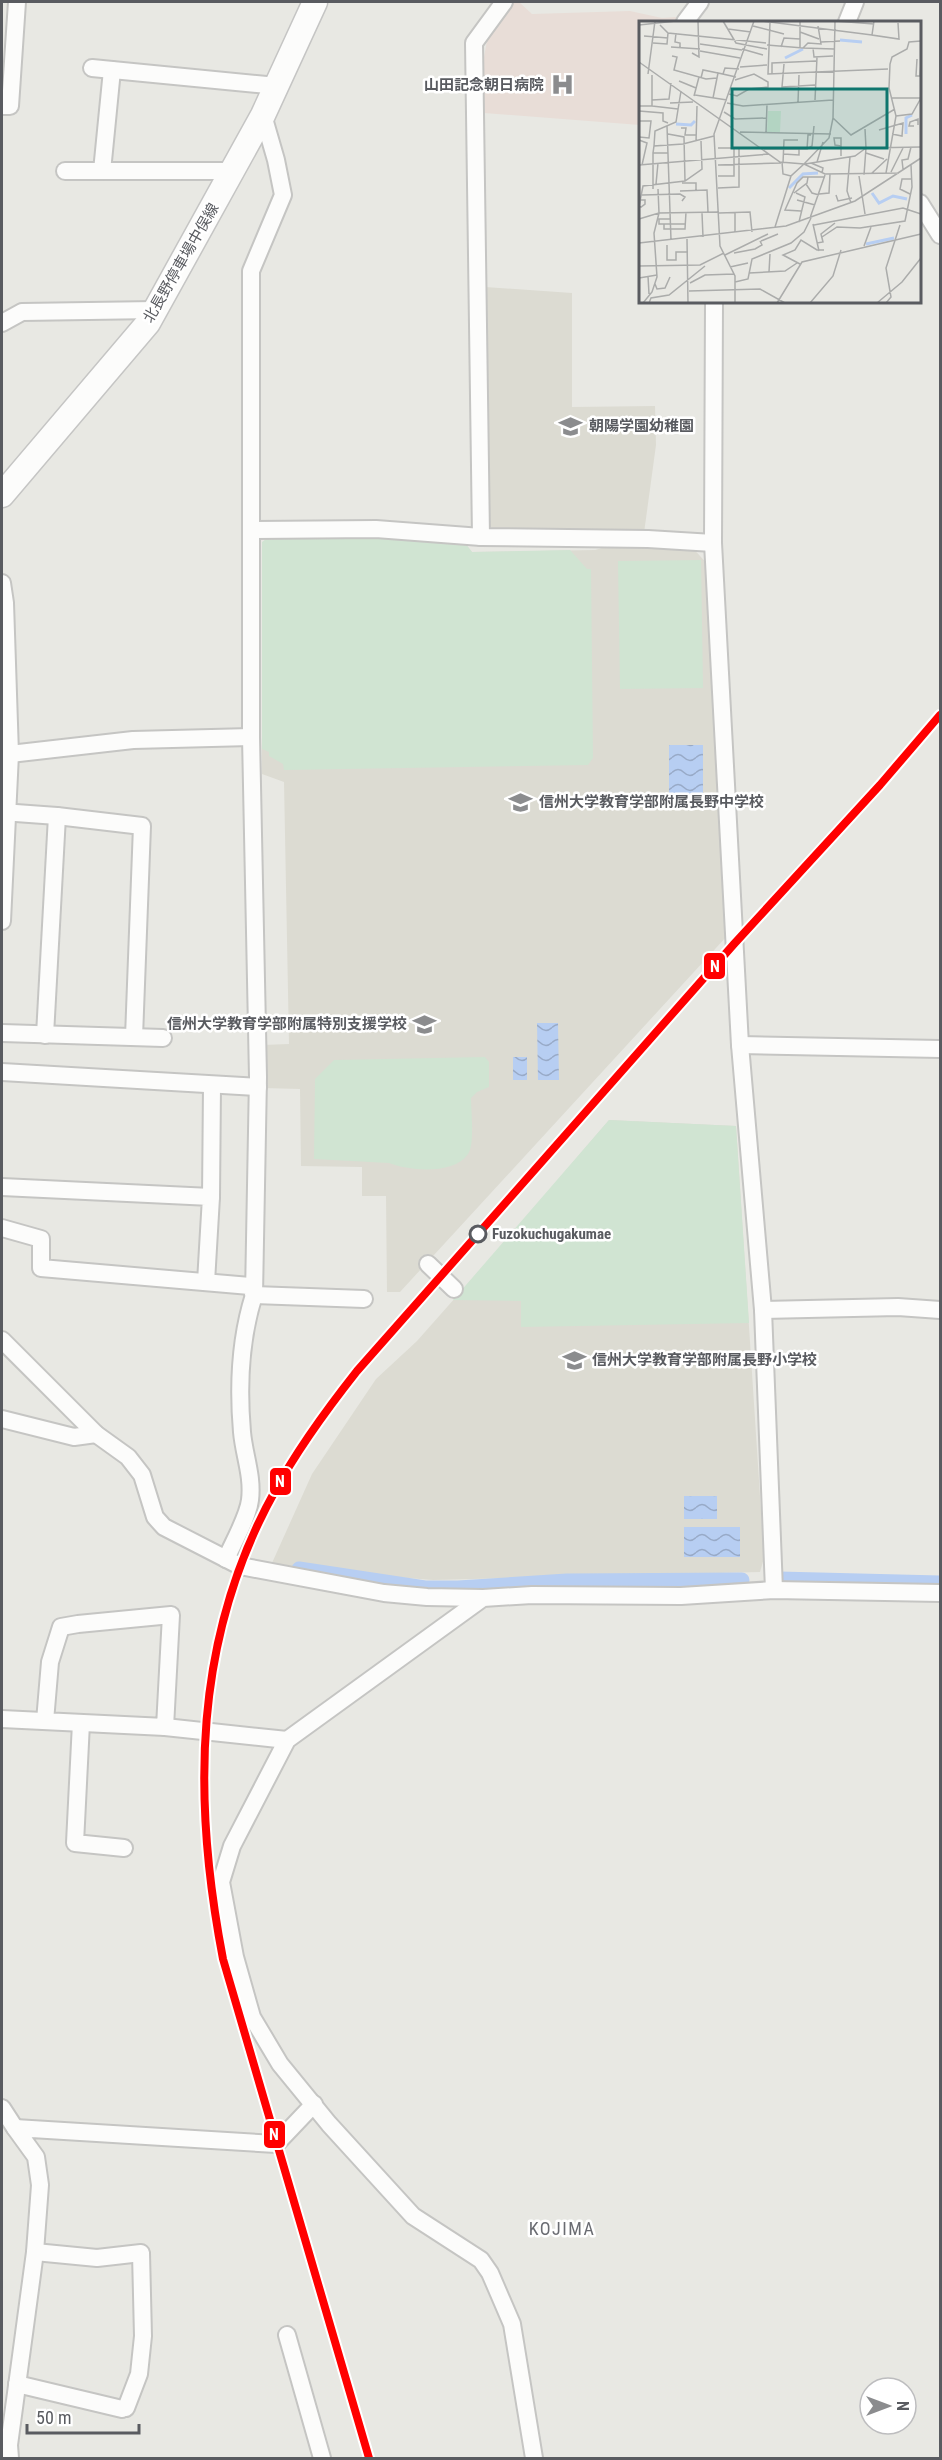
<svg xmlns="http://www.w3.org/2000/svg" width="942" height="2460" font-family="'Roboto Condensed','Noto Sans JP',sans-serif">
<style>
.education{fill:#dcdbd2}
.medical{fill:#e8ddd7}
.pitch{fill:#d0e4d2}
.water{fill:url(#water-waves)}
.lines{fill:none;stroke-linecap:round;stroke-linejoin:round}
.canal{stroke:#b7cef2;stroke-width:15}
.street-casing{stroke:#c5c5c3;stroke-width:20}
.secondary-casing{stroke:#c5c5c4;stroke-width:27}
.street{stroke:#fcfcfb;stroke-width:16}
.secondary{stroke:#fcfcfb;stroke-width:24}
.rail-1-casing{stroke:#fff;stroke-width:12}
.rail-1{stroke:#f00;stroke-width:8}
.stop-dot{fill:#fff;stroke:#595b60;stroke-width:3}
.labels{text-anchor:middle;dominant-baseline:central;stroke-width:5;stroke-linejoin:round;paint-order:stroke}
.poi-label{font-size:15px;font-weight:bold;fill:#595b60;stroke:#fff;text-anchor:start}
.street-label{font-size:15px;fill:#595b60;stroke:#fff}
.stop-label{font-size:15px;font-weight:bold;fill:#595b60;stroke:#fff;text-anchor:start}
.quarter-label{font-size:18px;letter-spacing:1.5px;fill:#6a6c72;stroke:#fff}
.inset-river{fill:none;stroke:#b7cef2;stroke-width:3}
.inset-road{fill:none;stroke:#abacab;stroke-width:1.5}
.view{fill:#0f766e;fill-opacity:0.15;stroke:#0f766e;stroke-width:3}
.inset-edge{fill:none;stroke:#595b60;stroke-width:3}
.line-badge{stroke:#fff;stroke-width:2}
.badge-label{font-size:16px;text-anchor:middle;font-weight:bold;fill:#fff}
</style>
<defs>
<pattern id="water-waves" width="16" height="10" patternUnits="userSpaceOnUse" patternTransform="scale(1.5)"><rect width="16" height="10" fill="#b7cef2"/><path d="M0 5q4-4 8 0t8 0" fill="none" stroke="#98aac7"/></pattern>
</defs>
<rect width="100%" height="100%" fill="#e8e8e3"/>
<!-- education -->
<g class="education">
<path d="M 485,287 L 572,293 L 572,407 L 655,406 L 656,445 L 644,533 L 499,536 L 488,524 Z"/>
<path d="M 262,542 L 465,543 L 472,552 L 595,550 L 616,544 L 689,544 L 711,568 L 727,936 L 400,1292 L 387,1292 L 386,1196 L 362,1196 L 362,1167 L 301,1166 L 300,1089 L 263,1088 L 262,1045 L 289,1044 L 284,782 L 262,774 Z"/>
<path d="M 609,1120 L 736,1126 L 764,1558 L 760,1572 L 433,1580 L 343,1573 L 272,1563 L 312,1474 L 376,1379 L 417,1341 L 502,1245 Z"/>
</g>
<!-- medical -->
<path class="medical" d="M 514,2 L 519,2 L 532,14 L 630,11 L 662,18 L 676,17 L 675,22 L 640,22 L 640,125 L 484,113 L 484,57 L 487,41 Z"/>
<!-- pitch -->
<g class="pitch">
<path d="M 377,536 L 465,543 L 472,552 L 570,550 L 587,569 L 591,569 L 593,758 L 588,765 L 284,770 L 283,764 L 269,756 L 269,752 L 262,749 L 262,542 L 269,537 Z"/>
<path d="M 701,560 L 703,688 L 620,689 L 618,561 Z"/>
<path d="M 485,1057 L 489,1062 L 489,1087 L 477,1092 L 471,1098 C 471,1111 475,1145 468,1154 C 454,1175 409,1171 389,1163 L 314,1159 L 315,1079 L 334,1060 Z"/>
<path d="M 609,1120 L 736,1126 L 749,1323 L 521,1327 L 521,1301 L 453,1300 Z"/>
</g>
<!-- water -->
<g class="water">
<rect x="669" y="745" width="34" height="57"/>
<path d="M 537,1023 L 558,1023 L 559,1080 L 538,1080 Z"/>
<rect x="513" y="1057" width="14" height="23"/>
<rect x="684" y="1496" width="33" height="23"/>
<rect x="684" y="1527" width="56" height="30"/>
</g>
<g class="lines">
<!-- canal -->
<g class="canal">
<path d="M 299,1569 L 425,1588 L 458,1588 L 567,1581 L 742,1580"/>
<path d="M 779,1579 L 940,1583"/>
</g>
<defs>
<g id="street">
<path d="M 685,22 L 700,2"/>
<path d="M 847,22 L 855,2"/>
<path d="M 92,68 L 277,86"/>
<path d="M 2,106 L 10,106 L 17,2"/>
<path d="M 65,171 L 233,171"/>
<path d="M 102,171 L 112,70"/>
<path d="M 920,203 L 940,235"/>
<path d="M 714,302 L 713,543 L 740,1045 L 763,1310 L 774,1590"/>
<path d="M 2,323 L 22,312 L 155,310"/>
<path d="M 252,530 L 376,529 L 481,537 L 648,539 L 713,543"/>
<path d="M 481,537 L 474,43 L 504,2"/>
<path d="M 2,583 L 5,603 L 10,754 L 2,921"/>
<path d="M 10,754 L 133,740 L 251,737"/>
<path d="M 2,812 L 57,816 L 142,826 L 134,1037"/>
<path d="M 2,1033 L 163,1038"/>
<path d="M 45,1035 L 57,816"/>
<path d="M 740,1045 L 940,1049"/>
<path d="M 2,1072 L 258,1087"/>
<path d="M 2,1187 L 211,1197 L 206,1282"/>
<path d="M 211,1197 L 212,1086"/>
<path d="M 2,1228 L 41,1239 L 41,1268 L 250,1286 L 254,1295 L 364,1299"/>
<path d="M 428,1264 L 454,1289"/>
<path d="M 763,1310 L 898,1307 L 940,1310"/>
<path d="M 2,1340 L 96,1434 L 128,1457 L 142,1475 L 155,1517 L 164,1527 L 240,1566 L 384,1593 L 427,1597 L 483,1598"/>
<path d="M 2,1419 L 74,1437 L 96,1434"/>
<path d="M 226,1559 C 233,1543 248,1517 250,1500 C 253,1476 244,1455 242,1432 C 238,1386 240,1339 254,1295 L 258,1077 L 251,737 L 251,271 L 283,195 L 276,160 L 263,115"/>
<path d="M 2,1719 L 165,1727 L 171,1615 L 78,1624 L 61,1627 L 50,1662 L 45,1721"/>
<path d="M 81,1723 L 75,1843 L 124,1848"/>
<path d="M 165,1727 L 287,1740"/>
<path d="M 2,2108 L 15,2128"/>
<path d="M 35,2252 L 97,2258 L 141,2253 L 143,2336 L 139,2374 L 126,2408"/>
<path d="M 287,2335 L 322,2458"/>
<path d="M 17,2384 L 122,2409"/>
<path d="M 10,2458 L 9,2445 L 35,2252 L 40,2185 L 36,2157 L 15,2128 L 276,2144 L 314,2104"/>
<path d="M 534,2458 L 512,2324 L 490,2273 L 481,2260 L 413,2216 L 329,2124 L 280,2064 L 252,2017 L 235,1957 L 221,1882 L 232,1846 L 287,1740 L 483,1598 L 532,1595 L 681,1596 L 774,1590 L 940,1593"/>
</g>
<path id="secondary" d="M 2,495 L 148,323 L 263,115 L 315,2"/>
</defs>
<!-- street casing -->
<use href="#street" class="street-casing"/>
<!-- secondary casing -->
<use href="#secondary" class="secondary-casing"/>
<!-- street -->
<use href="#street" class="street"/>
<!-- secondary -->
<use href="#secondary" class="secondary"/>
<defs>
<path id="rail-1" d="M 369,2458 L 223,1959 C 192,1798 193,1638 275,1491 C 298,1448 327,1409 357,1371 L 734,944 L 880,785 L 940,715"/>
</defs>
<!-- rail-1 casing -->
<use href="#rail-1" class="rail-1-casing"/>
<!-- rail-1 -->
<use href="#rail-1" class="rail-1"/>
</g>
<!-- icons -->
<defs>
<symbol id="hospital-bare" viewBox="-9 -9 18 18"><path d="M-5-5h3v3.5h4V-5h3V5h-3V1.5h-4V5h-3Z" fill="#8b8c8e" stroke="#fff" stroke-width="2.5" paint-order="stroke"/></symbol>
<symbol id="school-bare" viewBox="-9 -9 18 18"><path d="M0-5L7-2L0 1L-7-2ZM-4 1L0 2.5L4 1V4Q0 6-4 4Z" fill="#8b8c8e" stroke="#fff" stroke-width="2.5" paint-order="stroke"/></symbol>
</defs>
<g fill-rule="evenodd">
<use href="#hospital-bare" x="546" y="68" width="33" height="33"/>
<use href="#school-bare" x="554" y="410" width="33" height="33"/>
<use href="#school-bare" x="504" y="786" width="33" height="33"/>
<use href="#school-bare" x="408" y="1008" width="33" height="33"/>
<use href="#school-bare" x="558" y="1344" width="33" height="33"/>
</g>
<!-- markers -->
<circle class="stop-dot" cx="478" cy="1234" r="8"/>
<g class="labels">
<!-- poi labels -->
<g class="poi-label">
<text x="544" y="85" text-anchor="end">山田記念朝日病院</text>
<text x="589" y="426">朝陽学園幼稚園</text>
<text x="539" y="802">信州大学教育学部附属長野中学校</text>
<text x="407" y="1024" text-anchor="end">信州大学教育学部附属特別支援学校</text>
<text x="592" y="1360">信州大学教育学部附属長野小学校</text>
</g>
<!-- street labels -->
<g class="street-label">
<text transform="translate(181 263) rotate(-60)">北長野停車場中俣線</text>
</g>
<!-- stop labels -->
<g class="stop-label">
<text x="492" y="1234">Fuzokuchugakumae</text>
</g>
<!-- quarter labels -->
<g class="quarter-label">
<text x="562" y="2228">KOJIMA</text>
</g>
</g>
<!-- overview -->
<g transform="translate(639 21)">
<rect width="282" height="282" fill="#e8e8e3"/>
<path d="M 129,90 L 142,90 L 141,111 L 128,111 Z" fill="#d0e4d2"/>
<path class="inset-river" d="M 201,19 L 223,21M 146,37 L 164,28M 37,103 L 52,104 L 56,100M 267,113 L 267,97 L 273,94M 150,167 L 164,153 L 179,152M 233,172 L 240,182 L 254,175 L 268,178M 227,223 L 255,217"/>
<path class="inset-road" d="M 84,0 L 97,22 L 128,28M 123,0 L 233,14M 161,0 L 161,27M 196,0 L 194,97 L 212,114 L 256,88M 196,0 L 235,3M 235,0 L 233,14 L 260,18 L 259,2M 131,1 L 129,53 L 249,48M 0,4 L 37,0M 21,4 L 29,12 L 127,22M 114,5 L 145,13M 89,8 L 112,11M 161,11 L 180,18M 37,12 L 36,21 L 41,22 L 41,26M 5,15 L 29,17M 182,21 L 201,20M 14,22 L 28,23 L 29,12M 61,23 L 103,29M 128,24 L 164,27 L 169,22 L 182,23 L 179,5M 32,26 L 61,28M 142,26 L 145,17 L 161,18M 164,27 L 195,28M 174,27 L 175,36 L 194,35M 103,28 L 124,34M 61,30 L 101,37M 53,32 L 60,36 L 59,0M 33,35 L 38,36 L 35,49 L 67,58 L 78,57M 278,38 L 277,55 L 281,55 L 282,42M 0,41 L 141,141 L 165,143 L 186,153 L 260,152M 145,43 L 143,66 L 176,64M 101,46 L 128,44M 9,53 L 16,0M 84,53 L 86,47 L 100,48M 133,53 L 133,42 L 177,40M 62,57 L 64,49 L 79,52M 40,60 L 57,67M 90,73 L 98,75 L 110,68 L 129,66 L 129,61 L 115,53 L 96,59M 56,74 L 88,79M 55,75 L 60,56M 74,77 L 79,52 L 97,56M 252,77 L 282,77M 13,79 L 30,78 L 32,62M 176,79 L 178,36M 159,81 L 160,54M 31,82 L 54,81M 88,82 L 104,85 L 194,79M 0,85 L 13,85 L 13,54M 13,85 L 39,88M 0,90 L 24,92 L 24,100 L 29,102M 85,91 L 96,98 L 127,97M 257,95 L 273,93 L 282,77M 0,100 L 12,100 L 10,117 L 0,116M 28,105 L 32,219M 275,105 L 270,105 L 271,101 L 279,98 L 279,104M 42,107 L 47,107 L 46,114 L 57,114M 226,108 L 227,127 L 282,126M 240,109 L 264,102 L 263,115 L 253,113M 101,111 L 192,113M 127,112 L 128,83M 29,113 L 45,116 L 46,160M 0,119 L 8,122 L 3,144M 57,121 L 58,85M 15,125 L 16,110 L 37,101 L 42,70M 202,125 L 196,124 L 195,117 L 202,117 L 202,135M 79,127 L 100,127 L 100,166 L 79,167M 125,128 L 168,128 L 169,114 L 172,114M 168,128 L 173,125 L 175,105M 14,132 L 15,125 L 44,123 L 75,115M 227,132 L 245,138M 144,133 L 160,134 L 160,128M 211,136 L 208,170 L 212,182M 143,141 L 144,153 L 152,155M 178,141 L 184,121M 144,142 L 145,119 L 159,119M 172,142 L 184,147 L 183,152M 165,143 L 190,117 L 194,97M 166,143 L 216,135 L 227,127M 0,144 L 130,133M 79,144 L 142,142M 264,148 L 263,139 L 269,138 L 272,126M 252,151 L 264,127M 233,152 L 248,138M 247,152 L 257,95 L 250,67 L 251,43 L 253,36 L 268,28 L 270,21 L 282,20M 225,154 L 227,127M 79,155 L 95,155 L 95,126M 220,155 L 226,193M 43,162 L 57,162 L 57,169M 17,163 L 19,142M 167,163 L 173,172 L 180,174M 14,168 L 14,132 L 29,132M 41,170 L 68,169 L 69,191M 155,172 L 168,162 L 169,156M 157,172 L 166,176 L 160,201M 180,173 L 190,172 L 191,153M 271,173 L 261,168 L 263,158 L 272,158M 3,174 L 41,173 L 46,176 L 43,180M 197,174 L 199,180 L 213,177M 2,179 L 6,179 L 6,183 L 2,186 L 0,185 L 4,165 L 46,160 L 63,148 L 62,120M 158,179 L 176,184M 162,190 L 146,189 L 158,162 L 164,156 L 186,156M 96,191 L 96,212M 63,192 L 64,216M 80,192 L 111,191 L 113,211M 171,197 L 186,154M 0,198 L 20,192 L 19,168M 31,198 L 20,198 L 20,203 L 46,203M 25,203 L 25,208 L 46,208 L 47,191M 174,203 L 180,230M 175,204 L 264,187 L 282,193M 136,206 L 152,155 L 165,143M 183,216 L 198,206 L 221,207 L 266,200 L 273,166 L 272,144M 48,218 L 49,282M 122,220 L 139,213M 0,222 L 147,205 L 216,180 L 282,137M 178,222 L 184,221 L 182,213 L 196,202M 28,224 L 28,239 L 37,239 L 37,231 L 49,231M 225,225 L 232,206M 95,232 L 116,228 L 123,224 L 121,220M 86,234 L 129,213M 161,243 L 144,234 L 156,229 L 162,219 L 178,229 L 185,229M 0,245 L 61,244 L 85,232M 91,246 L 109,242M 130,251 L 131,233M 110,252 L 146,250 L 158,242M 9,255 L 10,273M 0,257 L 18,254M 96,261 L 109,258 L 113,238 L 152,222 L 165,211 L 172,197M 51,262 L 66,254 L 95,253M 16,263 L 18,268 L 26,267 L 31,256M 50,270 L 121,268 L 146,282M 4,282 L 13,271 L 18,256 L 15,212 L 20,192 L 80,191M 10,282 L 12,277 L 30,274 L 66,245M 96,282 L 96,255 L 81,225 L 75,113 L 115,0M 138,282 L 163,241 L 282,213M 171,282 L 194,255 L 202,229M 238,282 L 263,261 L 282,237M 247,282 L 252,276 L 247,247 L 261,204"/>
<path class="view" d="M 93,68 L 248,68 L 248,127 L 93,127 Z"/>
<rect width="282" height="282" class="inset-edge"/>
</g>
<g class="line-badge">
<rect x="703" y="952" width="23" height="28" rx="6" fill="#f00"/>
<rect x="269" y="1467" width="23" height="29" rx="6" fill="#f00"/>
<rect x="263" y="2120" width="23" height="29" rx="6" fill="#f00"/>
</g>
<g class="badge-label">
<text x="715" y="972">N</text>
<text x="280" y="1487">N</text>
<text x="274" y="2140">N</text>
</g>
<!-- border -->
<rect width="942" height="2460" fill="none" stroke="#595b60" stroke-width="6"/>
<!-- north arrow -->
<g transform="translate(888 2406) rotate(90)"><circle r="28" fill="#ffffff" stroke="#bdbdbf" stroke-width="1.5"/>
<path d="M0-4.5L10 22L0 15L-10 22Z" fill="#8b8c8e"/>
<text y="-9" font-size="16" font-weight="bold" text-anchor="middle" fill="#595b60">N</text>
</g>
<!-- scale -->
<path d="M27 2424v9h112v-9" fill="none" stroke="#595b60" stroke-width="3"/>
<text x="36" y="2424" font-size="18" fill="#595b60" stroke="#ffffff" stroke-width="4.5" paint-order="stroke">50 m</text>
</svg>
